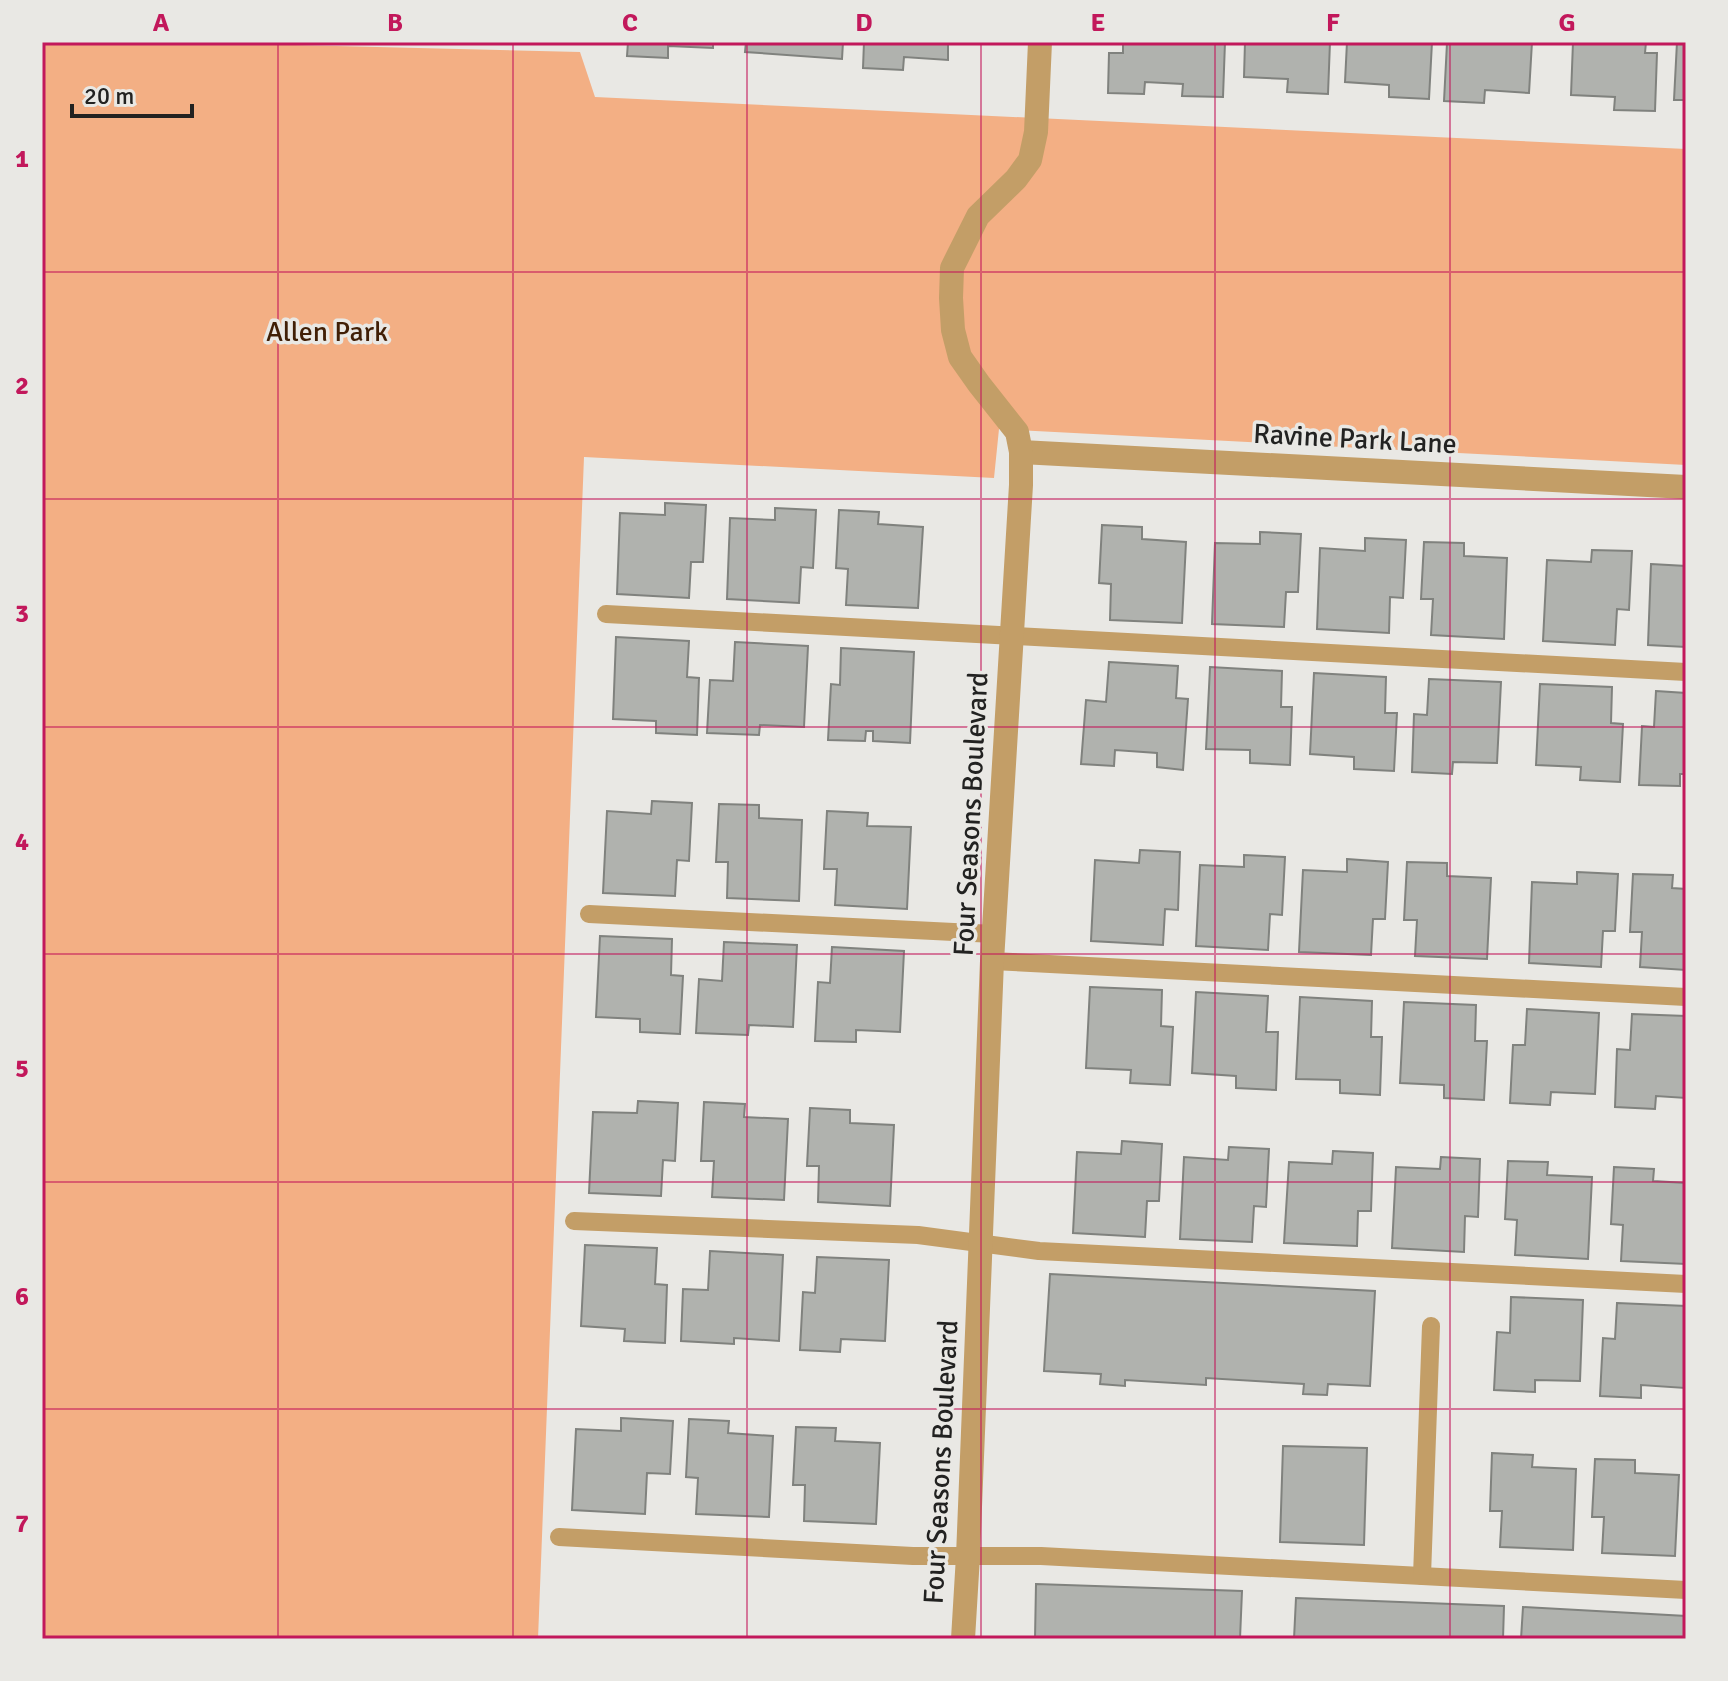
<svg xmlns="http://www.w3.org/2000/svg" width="1728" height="1681" font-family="Signika,sans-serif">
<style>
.green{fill:#f3af84}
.building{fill:#b0b2ae;stroke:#80827e;stroke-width:2}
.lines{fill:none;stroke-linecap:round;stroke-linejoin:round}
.service{stroke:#c39e67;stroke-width:18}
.minor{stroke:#c39e67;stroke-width:24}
.grid{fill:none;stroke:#c2185b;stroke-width:2;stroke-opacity:0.55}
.labels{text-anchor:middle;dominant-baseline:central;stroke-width:7;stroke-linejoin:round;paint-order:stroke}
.park-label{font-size:28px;fill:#401f06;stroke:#e9e8e4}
.street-label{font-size:28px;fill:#222221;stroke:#e9e8e4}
.neatline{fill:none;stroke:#c2185b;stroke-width:3}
.grid-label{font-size:26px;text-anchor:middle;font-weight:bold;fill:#c2185b}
</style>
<rect width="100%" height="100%" fill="#e9e8e4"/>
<!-- green -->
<path class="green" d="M 42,42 L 173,42 L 580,52 L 595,97 L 1686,149 L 1686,465 L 999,429 L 994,478 L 584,457 L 538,1639 L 42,1639 Z"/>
<!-- building -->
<g class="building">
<path d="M 628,42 L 713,42 L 713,48 L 668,46 L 668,58 L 627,56 Z"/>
<path d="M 746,42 L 843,42 L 842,59 L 745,52 Z"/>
<path d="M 864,42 L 948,42 L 948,60 L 904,57 L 903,70 L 863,68 Z"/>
<path d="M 1123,42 L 1225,42 L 1223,97 L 1182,96 L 1183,84 L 1145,82 L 1144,94 L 1108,93 L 1109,53 L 1123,53 Z"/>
<path d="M 1245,42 L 1330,42 L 1328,94 L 1287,92 L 1288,79 L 1244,77 Z"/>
<path d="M 1347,42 L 1432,42 L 1429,99 L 1389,97 L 1389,85 L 1345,82 Z"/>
<path d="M 1459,42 L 1532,42 L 1529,93 L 1485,90 L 1484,103 L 1444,101 L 1447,43 L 1459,44 Z"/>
<path d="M 1573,42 L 1646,42 L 1645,53 L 1657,53 L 1655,111 L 1614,110 L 1615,97 L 1571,95 Z"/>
<path d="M 1677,42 L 1686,42 L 1686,100 L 1674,100 Z"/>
<path d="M 665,503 L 706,505 L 703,562 L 691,562 L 689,598 L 617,594 L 620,513 L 665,515 Z"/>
<path d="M 775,508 L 816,510 L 813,568 L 801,567 L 799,603 L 727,599 L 730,518 L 775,520 Z"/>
<path d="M 839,510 L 879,512 L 878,524 L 923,527 L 918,608 L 846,605 L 848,569 L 836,568 Z"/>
<path d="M 1102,525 L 1142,527 L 1142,539 L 1186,542 L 1182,623 L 1110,620 L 1111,584 L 1099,583 Z"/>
<path d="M 1260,532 L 1301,534 L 1298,592 L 1286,592 L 1284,627 L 1212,624 L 1215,543 L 1260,544 Z"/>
<path d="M 1365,538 L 1406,540 L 1403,598 L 1390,597 L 1389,633 L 1317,629 L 1320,548 L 1365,551 Z"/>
<path d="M 1424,542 L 1464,543 L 1464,556 L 1507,558 L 1504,639 L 1431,635 L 1433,599 L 1421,599 Z"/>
<path d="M 1592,550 L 1632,551 L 1629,610 L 1617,609 L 1615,645 L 1543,641 L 1547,560 L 1591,562 Z"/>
<path d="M 1651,564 L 1686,566 L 1686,647 L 1648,645 Z"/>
<path d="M 616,637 L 689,641 L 687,677 L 699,678 L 697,735 L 656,733 L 656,721 L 613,719 Z"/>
<path d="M 735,642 L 808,646 L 804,727 L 760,725 L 759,735 L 707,733 L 710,680 L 733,681 Z"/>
<path d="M 841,648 L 914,652 L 910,743 L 873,741 L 873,731 L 866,731 L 865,741 L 828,740 L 831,684 L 840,685 Z"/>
<path d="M 1109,662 L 1178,666 L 1176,698 L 1188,699 L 1183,770 L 1157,767 L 1157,753 L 1115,750 L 1114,766 L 1081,764 L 1086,700 L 1106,702 Z"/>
<path d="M 1210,667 L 1282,671 L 1281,707 L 1292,707 L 1290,765 L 1250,763 L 1250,750 L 1206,749 Z"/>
<path d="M 1314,673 L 1386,677 L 1385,713 L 1397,713 L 1394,771 L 1354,769 L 1354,757 L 1310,754 Z"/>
<path d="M 1429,679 L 1501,682 L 1497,763 L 1453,762 L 1452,774 L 1412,772 L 1414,714 L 1427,715 Z"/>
<path d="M 1540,684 L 1612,687 L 1611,723 L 1623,724 L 1620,782 L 1580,780 L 1581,767 L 1536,765 Z"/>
<path d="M 1656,691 L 1686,693 L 1686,774 L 1680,774 L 1680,786 L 1639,785 L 1642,726 L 1654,727 Z"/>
<path d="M 652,801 L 692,803 L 689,861 L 677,860 L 675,896 L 603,893 L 607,811 L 651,814 Z"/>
<path d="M 719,804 L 759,805 L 759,818 L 802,820 L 799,901 L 727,898 L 728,862 L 716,862 Z"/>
<path d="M 827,811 L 868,813 L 867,826 L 911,827 L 907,909 L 835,905 L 837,869 L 824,869 Z"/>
<path d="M 1140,850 L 1180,852 L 1178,910 L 1165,909 L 1163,945 L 1091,941 L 1095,860 L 1139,863 Z"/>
<path d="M 1244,855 L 1285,857 L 1282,915 L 1270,914 L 1268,950 L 1196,946 L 1200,865 L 1244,867 Z"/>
<path d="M 1347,859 L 1388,862 L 1385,919 L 1373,919 L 1371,955 L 1299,952 L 1303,870 L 1347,872 Z"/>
<path d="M 1407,862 L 1447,863 L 1447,876 L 1491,878 L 1487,959 L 1415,956 L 1417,920 L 1404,920 Z"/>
<path d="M 1577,872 L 1618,874 L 1615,931 L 1603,931 L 1601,967 L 1529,963 L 1532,882 L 1577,884 Z"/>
<path d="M 1633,874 L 1673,875 L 1672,888 L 1686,889 L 1686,970 L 1640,967 L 1642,932 L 1630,932 Z"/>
<path d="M 600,936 L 672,939 L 671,975 L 683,976 L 680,1034 L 640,1032 L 640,1019 L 596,1017 Z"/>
<path d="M 724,942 L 797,945 L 793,1027 L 749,1025 L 748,1035 L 696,1033 L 699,979 L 722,981 Z"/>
<path d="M 832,947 L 904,951 L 900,1032 L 856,1030 L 856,1042 L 815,1041 L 818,982 L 830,983 Z"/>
<path d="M 1090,987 L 1162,990 L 1161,1026 L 1173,1027 L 1170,1085 L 1130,1083 L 1131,1070 L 1086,1068 Z"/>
<path d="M 1196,992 L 1268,996 L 1266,1032 L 1278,1032 L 1276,1090 L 1236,1088 L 1236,1076 L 1192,1073 Z"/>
<path d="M 1300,997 L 1372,1001 L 1371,1037 L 1382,1037 L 1380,1095 L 1340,1093 L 1340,1080 L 1296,1079 Z"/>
<path d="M 1404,1002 L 1476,1005 L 1475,1041 L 1487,1041 L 1484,1100 L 1444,1098 L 1444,1085 L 1400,1083 Z"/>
<path d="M 1527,1009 L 1599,1013 L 1595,1094 L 1551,1092 L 1550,1105 L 1510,1103 L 1513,1045 L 1525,1045 Z"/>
<path d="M 1632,1014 L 1686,1016 L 1686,1098 L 1656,1096 L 1655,1109 L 1615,1107 L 1617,1049 L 1630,1050 Z"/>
<path d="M 638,1101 L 678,1103 L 675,1161 L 663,1160 L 661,1196 L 589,1193 L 593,1112 L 637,1113 Z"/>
<path d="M 704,1102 L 745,1104 L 744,1117 L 788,1119 L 784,1200 L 712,1197 L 714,1161 L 701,1161 Z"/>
<path d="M 810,1108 L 850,1110 L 850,1123 L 894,1125 L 890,1206 L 818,1202 L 819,1166 L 807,1166 Z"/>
<path d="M 1122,1141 L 1162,1144 L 1159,1201 L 1147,1201 L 1145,1237 L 1073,1233 L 1077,1152 L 1121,1154 Z"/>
<path d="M 1229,1147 L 1269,1149 L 1266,1207 L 1254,1206 L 1252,1242 L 1180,1239 L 1184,1157 L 1228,1160 Z"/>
<path d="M 1333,1151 L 1373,1153 L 1371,1211 L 1358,1211 L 1357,1246 L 1284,1243 L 1289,1162 L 1332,1164 Z"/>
<path d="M 1441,1157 L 1480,1159 L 1478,1217 L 1465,1216 L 1464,1252 L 1392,1248 L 1396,1167 L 1440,1169 Z"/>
<path d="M 1508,1161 L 1548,1162 L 1547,1175 L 1592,1177 L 1588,1259 L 1515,1255 L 1517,1220 L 1505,1219 Z"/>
<path d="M 1614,1167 L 1654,1169 L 1653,1181 L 1686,1183 L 1686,1264 L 1621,1261 L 1623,1225 L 1611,1224 Z"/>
<path d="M 585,1245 L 657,1248 L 655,1284 L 667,1285 L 665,1343 L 624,1341 L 625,1329 L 581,1326 Z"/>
<path d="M 710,1251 L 783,1255 L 779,1341 L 734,1338 L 734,1344 L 681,1341 L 683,1289 L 708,1290 Z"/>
<path d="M 817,1257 L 889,1260 L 885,1341 L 841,1339 L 840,1352 L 800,1350 L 803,1292 L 815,1293 Z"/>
<path d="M 1050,1274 L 1375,1291 L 1370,1386 L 1328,1384 L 1327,1395 L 1303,1394 L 1304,1384 L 1206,1378 L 1206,1385 L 1125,1380 L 1125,1386 L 1100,1384 L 1101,1374 L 1044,1371 Z"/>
<path d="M 1511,1297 L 1583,1300 L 1580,1381 L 1535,1380 L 1535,1392 L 1494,1390 L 1497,1332 L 1510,1333 Z"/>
<path d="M 1617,1303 L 1686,1306 L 1685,1388 L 1641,1385 L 1641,1398 L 1600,1396 L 1603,1338 L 1615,1339 Z"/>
<path d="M 621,1418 L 673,1421 L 670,1474 L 647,1473 L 645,1514 L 572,1510 L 576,1429 L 621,1431 Z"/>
<path d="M 689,1419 L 729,1421 L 728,1433 L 773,1436 L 769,1517 L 696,1514 L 698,1478 L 686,1477 Z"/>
<path d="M 796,1427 L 836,1428 L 835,1441 L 880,1443 L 876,1524 L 804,1521 L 805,1485 L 793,1485 Z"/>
<path d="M 1283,1446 L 1367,1448 L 1364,1545 L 1280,1542 Z"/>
<path d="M 1492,1453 L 1533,1455 L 1532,1467 L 1576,1469 L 1573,1550 L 1500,1547 L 1502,1511 L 1490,1511 Z"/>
<path d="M 1595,1459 L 1635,1460 L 1635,1473 L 1679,1475 L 1675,1556 L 1602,1553 L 1604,1517 L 1592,1517 Z"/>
<path d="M 1036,1584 L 1242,1591 L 1240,1639 L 1035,1639 Z"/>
<path d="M 1296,1598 L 1504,1606 L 1503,1639 L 1294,1639 Z"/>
<path d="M 1523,1607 L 1686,1616 L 1686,1639 L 1521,1639 Z"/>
</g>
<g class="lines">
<!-- service -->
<g class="service">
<path d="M 606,614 L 1686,672"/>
<path d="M 589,914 L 994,934"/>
<path d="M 992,961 L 1686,997"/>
<path d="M 574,1221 L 918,1235 L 1039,1251 L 1686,1284"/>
<path d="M 559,1537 L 913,1556 L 1041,1556 L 1686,1590"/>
<path d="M 1422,1576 L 1431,1326"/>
</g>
<!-- minor -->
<g class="minor">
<path d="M 1021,452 L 1686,487"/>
<path d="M 963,1639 L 968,1556 L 992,961 L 1021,485 L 1021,452 L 1017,432 L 979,384 L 960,357 L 953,330 L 951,298 L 952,268 L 978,216 L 1016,179 L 1030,160 L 1036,132 L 1040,42"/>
</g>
</g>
<!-- grid -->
<path class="grid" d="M 278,42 L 278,1639M 513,42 L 513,1639M 747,42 L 747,1639M 981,42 L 981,1639M 1215,42 L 1215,1639M 1450,42 L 1450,1639M 42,272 L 1686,272M 42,499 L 1686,499M 42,727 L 1686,727M 42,954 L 1686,954M 42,1182 L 1686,1182M 42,1409 L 1686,1409"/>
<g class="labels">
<!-- park labels -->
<g class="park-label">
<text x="327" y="332">Allen Park</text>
</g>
<!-- street labels -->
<g class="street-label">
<text transform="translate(1355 439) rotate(3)">Ravine Park Lane</text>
<text transform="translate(971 814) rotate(-87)">Four Seasons Boulevard</text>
<text transform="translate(941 1462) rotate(-87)">Four Seasons Boulevard</text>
</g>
</g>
<!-- border -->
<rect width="1728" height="1681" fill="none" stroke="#e9e8e4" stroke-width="88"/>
<!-- scale -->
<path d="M72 104v12h120v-12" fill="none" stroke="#222221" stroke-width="4"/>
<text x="84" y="104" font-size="24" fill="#222221" stroke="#e9e8e4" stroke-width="6" paint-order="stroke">20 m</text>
<rect x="44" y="44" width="1640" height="1593" class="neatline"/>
<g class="grid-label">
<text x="161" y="31">A</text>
<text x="395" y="31">B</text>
<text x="630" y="31">C</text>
<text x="864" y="31">D</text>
<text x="1098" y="31">E</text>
<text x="1333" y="31">F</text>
<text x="1567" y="31">G</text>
<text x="22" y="167">1</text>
<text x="22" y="394">2</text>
<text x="22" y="622">3</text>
<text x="22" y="850">4</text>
<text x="22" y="1077">5</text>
<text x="22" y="1305">6</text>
<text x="22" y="1532">7</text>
</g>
</svg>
